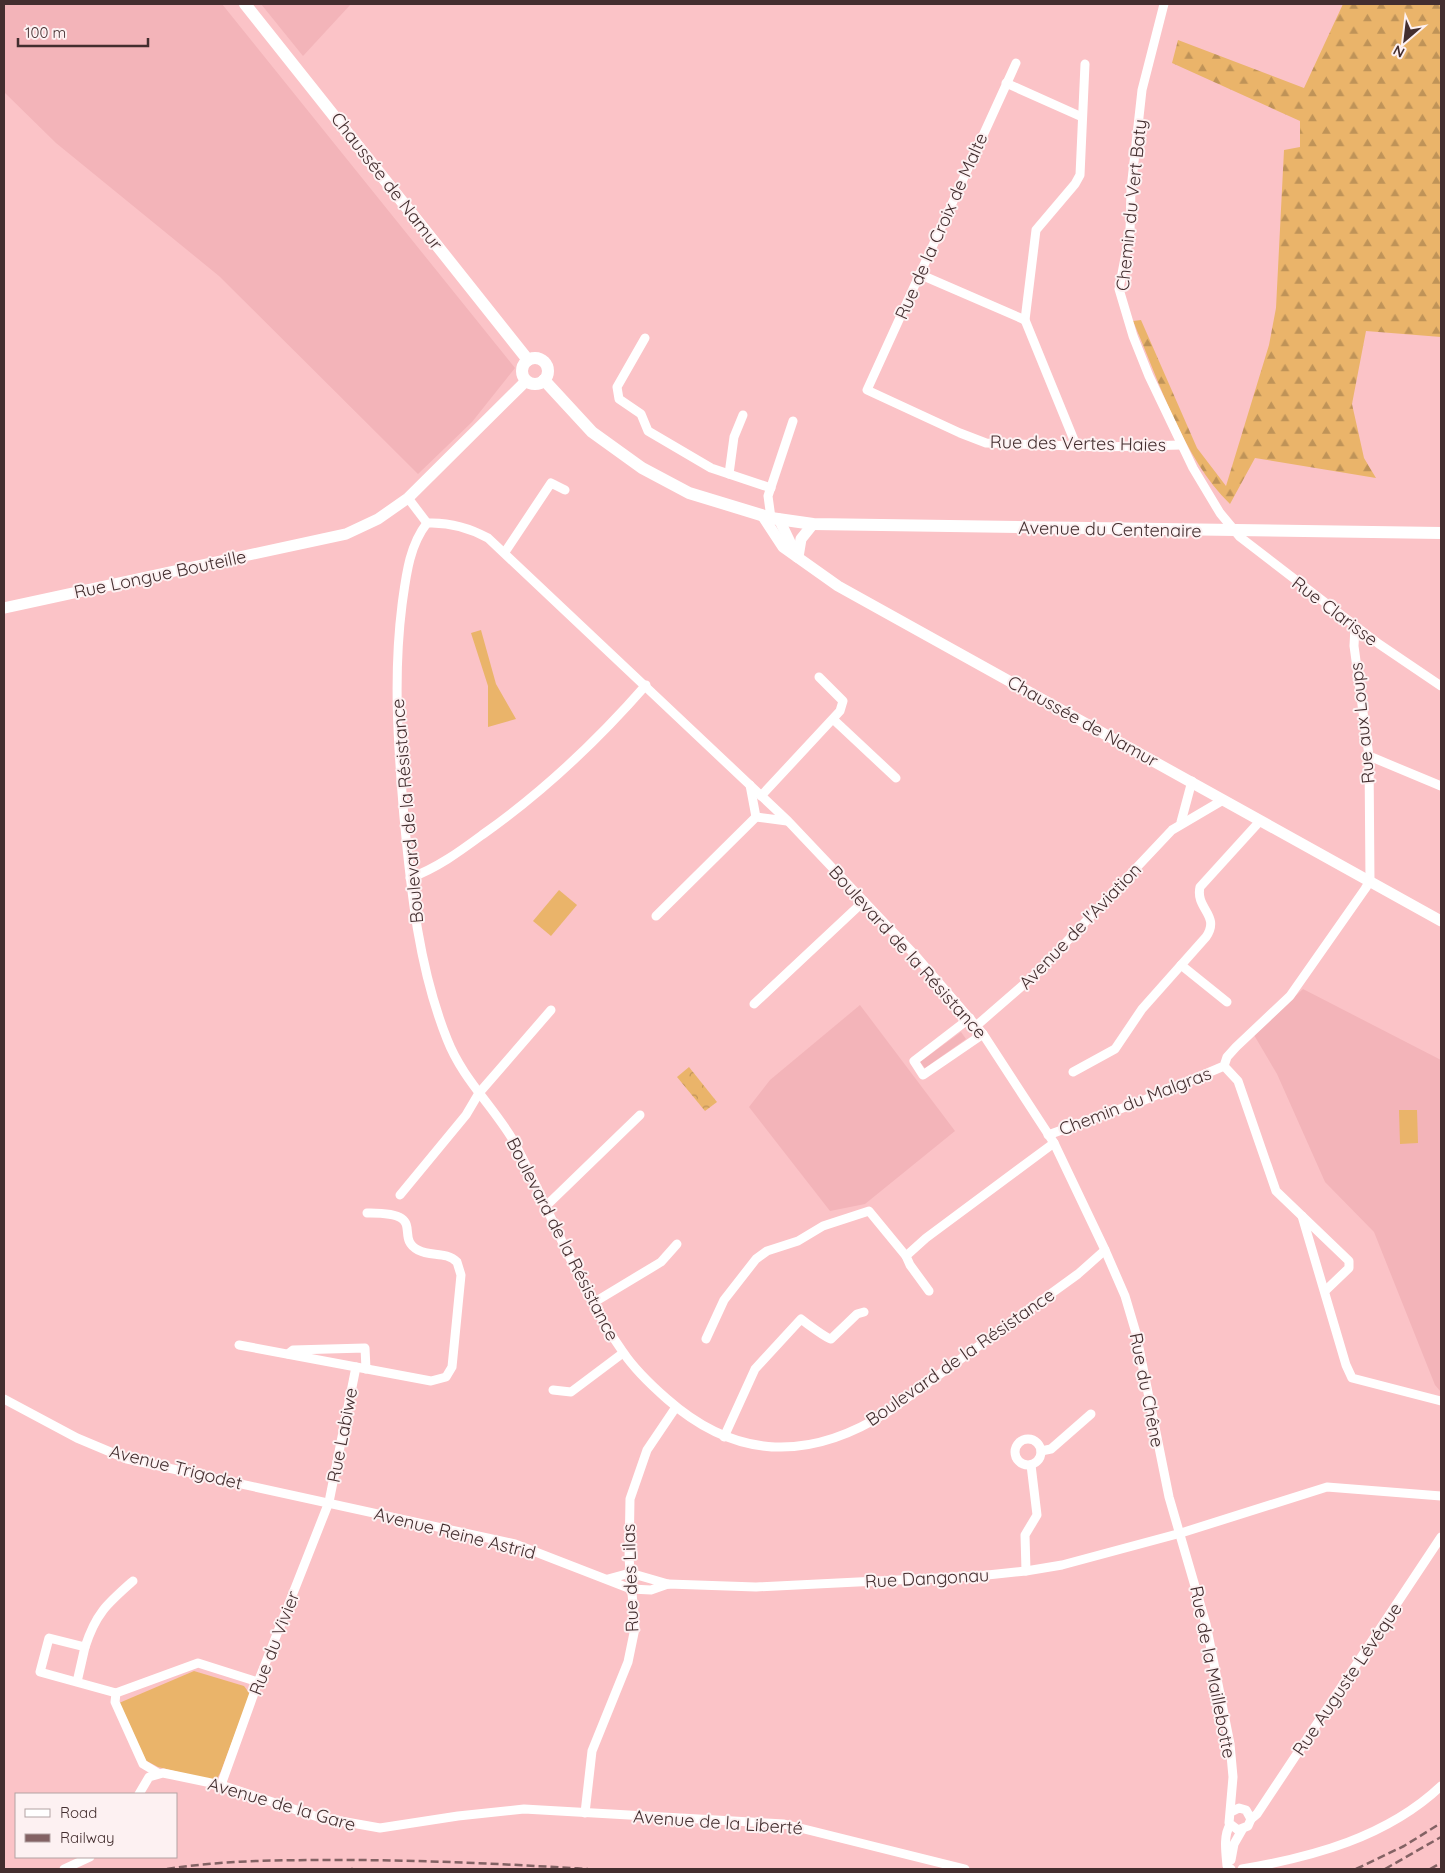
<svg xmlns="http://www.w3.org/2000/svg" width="1445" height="1873" font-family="Quicksand,sans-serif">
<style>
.built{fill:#f3b4b9}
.grass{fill:#eab46a}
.forest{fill:url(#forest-firs)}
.park{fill:url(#park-crowns)}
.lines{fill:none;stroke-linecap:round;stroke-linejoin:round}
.minor{stroke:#fff;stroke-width:9}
.tertiary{stroke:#fff;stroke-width:11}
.secondary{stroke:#fff;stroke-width:12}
.rail{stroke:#836264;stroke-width:2.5;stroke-dasharray:8 4;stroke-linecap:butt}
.labels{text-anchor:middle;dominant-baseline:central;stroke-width:4;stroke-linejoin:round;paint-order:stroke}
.street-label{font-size:18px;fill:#432e2f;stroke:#fdf1f2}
</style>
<defs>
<pattern id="forest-firs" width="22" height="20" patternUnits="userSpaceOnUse" patternTransform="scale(1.25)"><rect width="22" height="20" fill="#eab46a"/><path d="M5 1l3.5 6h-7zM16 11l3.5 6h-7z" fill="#bf9358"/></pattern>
<pattern id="park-crowns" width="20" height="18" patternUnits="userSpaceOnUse" patternTransform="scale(1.25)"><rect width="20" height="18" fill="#eab46a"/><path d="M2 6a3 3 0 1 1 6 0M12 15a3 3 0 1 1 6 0" fill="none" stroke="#bf9358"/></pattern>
</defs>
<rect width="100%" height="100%" fill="#fbc3c7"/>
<!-- built -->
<g class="built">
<path d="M 4,4 L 222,4 L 515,368 L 472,422 L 418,474 L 219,276 L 56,143 L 4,92 Z"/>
<path d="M 261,4 L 351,4 L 303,56 Z"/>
<path d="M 1303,989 L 1441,1060 L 1441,1392 L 1435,1385 L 1374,1232 L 1325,1182 L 1277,1074 L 1254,1035 Z"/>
<path d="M 860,1005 L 955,1131 L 865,1204 L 830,1211 L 749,1107 L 770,1080 Z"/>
<path d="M 961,1032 L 966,1039 L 925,1068 L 920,1062 Z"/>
</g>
<!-- grass -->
<g class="grass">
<path d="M 481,630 L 496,684 L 516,719 L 488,727 L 488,686 L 471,633 Z"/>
<path d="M 559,890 L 577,905 L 551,936 L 533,921 Z"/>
<path d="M 1399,1110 L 1417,1110 L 1418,1143 L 1400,1144 Z"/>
<path d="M 194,1671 L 244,1686 L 250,1694 L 221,1771 L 217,1779 L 211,1780 L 158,1767 L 143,1759 L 119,1703 Z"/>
</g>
<!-- forest -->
<path class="forest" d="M 1343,4 L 1441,4 L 1441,337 L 1366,331 L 1352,404 L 1364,458 L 1376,478 L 1255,458 L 1230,504 C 1183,458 1159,381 1133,321 L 1141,320 L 1197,448 L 1226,486 L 1269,345 L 1276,308 L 1284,150 L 1300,147 L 1300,121 L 1172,63 L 1178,40 L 1304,88 Z"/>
<!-- park -->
<path class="park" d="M 689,1067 L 717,1102 L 705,1111 L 677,1077 Z"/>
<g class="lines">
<!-- minor -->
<g class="minor">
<path d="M 1164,4 L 1142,90 L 1131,189 L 1130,232 L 1119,289 L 1133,336 L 1149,376 L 1193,468 L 1220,513 L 1240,537 L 1379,644 L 1441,686"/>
<path d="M 1016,63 L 867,390 L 960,433 L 986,443 L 1102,447 L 1181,445"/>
<path d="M 1006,83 L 1082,117"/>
<path d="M 919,274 L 1025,320"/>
<path d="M 645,338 L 617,387 L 619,399 L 641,414 L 648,431 L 711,468 L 771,488"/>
<path d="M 1076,445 L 1025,320 L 1036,230 L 1075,184 L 1080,175 L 1085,64"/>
<path d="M 729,474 L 734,437 L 743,415"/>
<path d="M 408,498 L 427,523"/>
<path d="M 771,518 L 768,496 L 793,421"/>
<path d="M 427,523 C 449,522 468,527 488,538 L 788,821 L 915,955 L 983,1034 L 1054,1143 L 1105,1250 L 1125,1296 L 1136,1333 L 1169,1497 L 1206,1624 L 1230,1744 L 1233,1777 L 1229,1823 L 1238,1830 L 1248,1826 L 1251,1819 L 1246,1810 L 1239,1808 L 1231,1812"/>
<path d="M 427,523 C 409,546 406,576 402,605 C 393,676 398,746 404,817 C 411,892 419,969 447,1039 C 462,1078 492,1105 513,1140 C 551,1210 577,1287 623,1352 C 635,1370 651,1385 667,1399 C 737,1461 811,1461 889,1411 L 1078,1274 L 1105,1250"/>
<path d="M 505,552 L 551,483 L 565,490"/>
<path d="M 834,720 L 896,778"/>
<path d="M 1369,756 L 1441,786"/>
<path d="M 750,785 L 756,817 L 787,821"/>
<path d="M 761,796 L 840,711 L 843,701 L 819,677"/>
<path d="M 1181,822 L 1192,781"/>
<path d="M 410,878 C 437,868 459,852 482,835 C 543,792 597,741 646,685"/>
<path d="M 656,916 L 756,817"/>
<path d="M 1181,965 L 1227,1002"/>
<path d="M 754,1004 L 864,901"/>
<path d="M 970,1018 L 914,1061 L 923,1075 L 983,1034"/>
<path d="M 976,1026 L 1038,972 L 1172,830 L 1223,800"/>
<path d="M 1224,1066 L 1238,1081 L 1276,1191 L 1349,1261 L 1349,1268 L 1325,1291"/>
<path d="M 1073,1072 L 1115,1049 L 1142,1009 L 1206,937 C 1221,915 1195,909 1200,887 L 1260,821"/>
<path d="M 1048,1135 L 1142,1101 L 1224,1066 L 1227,1057 L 1236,1047 L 1290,996 L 1365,889 L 1370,881 L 1369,756 L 1354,646 L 1355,626"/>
<path d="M 400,1195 L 466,1115 L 479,1093 L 551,1010"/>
<path d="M 545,1207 L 640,1115"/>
<path d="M 1302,1216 L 1346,1365 L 1352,1378 L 1441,1401"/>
<path d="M 929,1291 L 910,1265 L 906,1256 L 926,1238 L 1054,1143"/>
<path d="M 593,1303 L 661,1262 L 677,1244"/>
<path d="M 706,1339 L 724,1300 L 756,1259 L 767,1251 L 798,1241 L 823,1226 L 869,1211 L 906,1256"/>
<path d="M 239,1345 L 431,1381 L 446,1377 L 452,1367 L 461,1275 L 457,1262 C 446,1251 431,1257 418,1250 C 393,1237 430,1212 367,1213"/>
<path d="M 288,1354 L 293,1350 L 365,1348 L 366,1369"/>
<path d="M 553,1390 L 571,1392 L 623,1353"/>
<path d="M 4,1399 L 77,1438 L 127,1459 L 515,1544 L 631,1589 L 651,1590 L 668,1584 L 756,1587 L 978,1576 L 1026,1571 L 1062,1565 L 1181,1533 L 1327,1487 L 1441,1496"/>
<path d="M 724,1437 L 755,1369 L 801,1319 C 806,1323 826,1338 831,1339 L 857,1314 L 864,1312"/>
<circle cx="1028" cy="1452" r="13"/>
<path d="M 1041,1451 L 1051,1449 L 1091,1414"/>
<path d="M 1026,1571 L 1025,1535 L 1037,1515 L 1031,1465"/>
<path d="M 608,1579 L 630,1573 L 668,1584"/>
<path d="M 85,1647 C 96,1613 107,1604 133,1581"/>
<path d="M 77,1682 L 85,1647 L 49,1638 L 40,1672 L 116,1693 L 198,1663 L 258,1682"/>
<path d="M 116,1693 L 115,1702 L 143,1764 L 158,1773"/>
<path d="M 221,1785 L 258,1682 L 329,1502 L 356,1367"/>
<path d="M 139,1794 L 149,1777 L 163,1773 L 221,1785 L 318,1817 L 380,1828 L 458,1816 L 524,1809 L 784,1824 L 965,1869"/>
<path d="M 585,1813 L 592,1751 L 628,1662 L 635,1628 L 629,1558 L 630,1499 L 647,1450 L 676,1407"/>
<path d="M 1251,1819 L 1257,1814 L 1441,1537"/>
<path d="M 1230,1825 C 1223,1836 1226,1853 1227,1866 L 1231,1869"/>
<path d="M 1231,1860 L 1234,1844 L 1242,1830"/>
<path d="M 64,1869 L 90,1857"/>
<path d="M 1242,1869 C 1313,1857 1387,1837 1441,1786"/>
</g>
<!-- tertiary -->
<g class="tertiary">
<path d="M 762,515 L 783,547 L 838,586 L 1441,921"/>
<path d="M 779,519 L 797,557"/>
<path d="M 798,557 L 801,539 L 813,524"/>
<path d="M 4,608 L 346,534 L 378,519 L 408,498 L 526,381"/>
</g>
<!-- secondary -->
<g class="secondary">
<path d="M 245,4 L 528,360"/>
<circle cx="535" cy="371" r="13"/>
<path d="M 544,380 L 592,432 L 642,468 L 689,493 L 771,518 L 813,524 L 1441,533"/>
</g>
<!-- rail -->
<g class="rail">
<path d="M 167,1869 C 225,1860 282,1860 341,1860 C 424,1860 506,1864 588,1869"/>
<path d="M 351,1869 L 353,1869"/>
<path d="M 1356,1869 L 1404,1846 L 1441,1823"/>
<path d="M 1385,1869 L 1441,1837"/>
<path d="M 1430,1869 L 1441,1863"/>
</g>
</g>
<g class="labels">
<!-- street labels -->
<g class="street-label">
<text transform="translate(387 181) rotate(52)">Chaussée de Namur</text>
<text transform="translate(1131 205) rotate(-84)">Chemin du Vert Baty</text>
<text transform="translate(941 226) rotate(-66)">Rue de la Croix de Malte</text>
<text transform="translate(1078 443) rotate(1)">Rue des Vertes Haies</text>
<text transform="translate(1110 529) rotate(1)">Avenue du Centenaire</text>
<text transform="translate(160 574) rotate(-12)">Rue Longue Bouteille</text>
<text transform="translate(1335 611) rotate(37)">Rue Clarisse</text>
<text transform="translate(1083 721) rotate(29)">Chaussée de Namur</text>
<text transform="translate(1362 723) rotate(-96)">Rue aux Loups</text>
<text transform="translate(407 811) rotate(-95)">Boulevard de la Résistance</text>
<text transform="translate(1080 926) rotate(-46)">Avenue de l'Aviation</text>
<text transform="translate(908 952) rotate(48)">Boulevard de la Résistance</text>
<text transform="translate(1135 1101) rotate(-21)">Chemin du Malgras</text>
<text transform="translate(563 1239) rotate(63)">Boulevard de la Résistance</text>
<text transform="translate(960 1357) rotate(-35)">Boulevard de la Résistance</text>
<text transform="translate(1147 1390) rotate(79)">Rue du Chêne</text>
<text transform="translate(342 1435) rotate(-79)">Rue Labiwe</text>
<text transform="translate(176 1467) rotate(14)">Avenue Trigodet</text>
<text transform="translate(455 1533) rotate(14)">Avenue Reine Astrid</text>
<text transform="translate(630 1578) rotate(-92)">Rue des Lilas</text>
<text transform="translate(927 1578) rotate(-3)">Rue Dangonau</text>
<text transform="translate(274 1643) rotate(-69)">Rue du Vivier</text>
<text transform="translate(1213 1672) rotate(79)">Rue de la Maillebotte</text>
<text transform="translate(1347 1679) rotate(-56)">Rue Auguste Lévéque</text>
<text transform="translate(282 1804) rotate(16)">Avenue de la Gare</text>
<text transform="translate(718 1822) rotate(4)">Avenue de la Liberté</text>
</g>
</g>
<!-- border -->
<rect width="1445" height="1873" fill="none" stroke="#432e2f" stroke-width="10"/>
<!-- legend -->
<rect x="15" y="1793" width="162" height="65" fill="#fdf1f2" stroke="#b3a3a4"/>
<rect x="25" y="1809" width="25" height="8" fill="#ffffff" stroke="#b3a3a4"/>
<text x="60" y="1818" font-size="15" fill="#432e2f">Road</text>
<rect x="25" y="1834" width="25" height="8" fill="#836264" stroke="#b3a3a4"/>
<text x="60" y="1843" font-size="15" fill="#432e2f">Railway</text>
<!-- north arrow -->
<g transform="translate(1405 40) rotate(208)" stroke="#fdf1f2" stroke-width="4" paint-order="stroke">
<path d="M0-4L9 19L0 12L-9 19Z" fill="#432e2f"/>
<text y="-8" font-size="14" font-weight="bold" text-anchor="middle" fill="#432e2f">N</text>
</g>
<!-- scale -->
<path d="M18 38v8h130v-8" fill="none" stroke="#432e2f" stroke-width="2.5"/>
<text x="25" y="38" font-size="15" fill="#432e2f" stroke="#fdf1f2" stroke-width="4" paint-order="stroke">100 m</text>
</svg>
